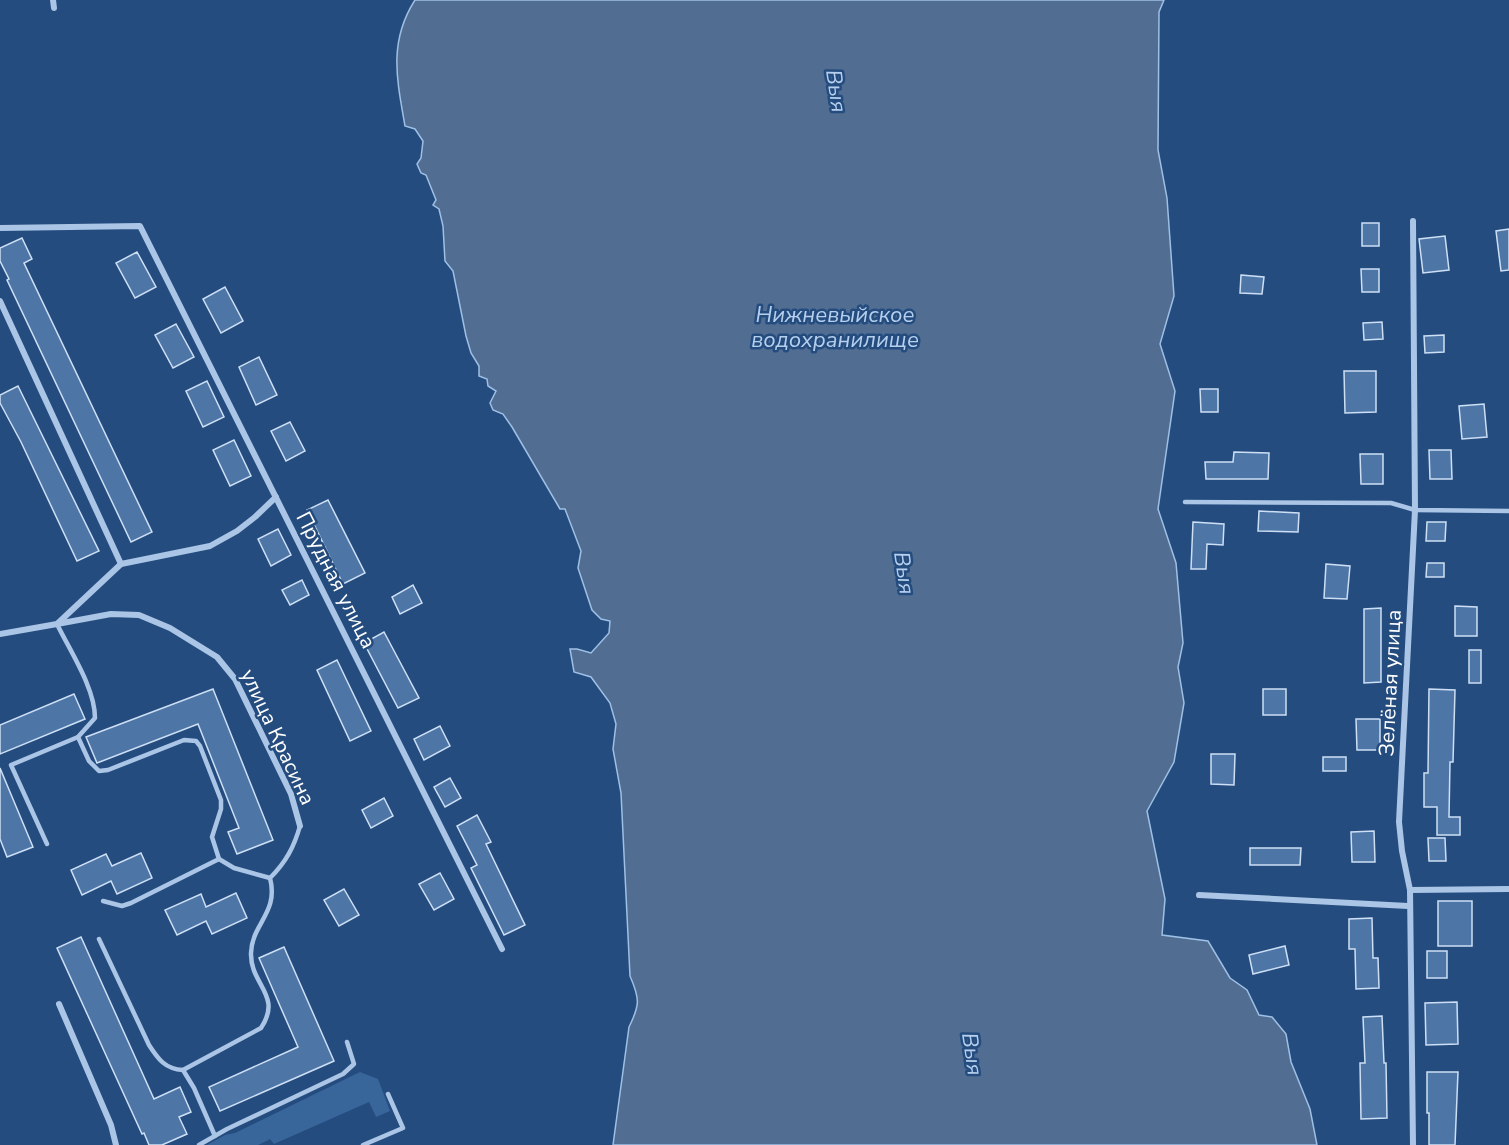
<svg xmlns="http://www.w3.org/2000/svg" width="1509" height="1145" font-family="'Nunito Sans',sans-serif">
<style>
.green{fill:#38669b}
.water{fill:#516d91;stroke:#9ec0e6;stroke-width:1.5}
.building{fill:#4d76a7;stroke:#cddff5;stroke-width:1.5}
.lines{fill:none;stroke-linecap:round;stroke-linejoin:round}
.service{stroke:#aac5e6;stroke-width:4.5}
.minor{stroke:#aac5e6;stroke-width:6}
.labels{text-anchor:middle;dominant-baseline:central;stroke-width:5;stroke-linejoin:round;paint-order:stroke}
.street-label{font-size:21px;fill:#fff;stroke:#254c7e}
.water-label{font-size:22px;font-style:italic;fill:#b5cfed;stroke:#254c7e}
</style>
<rect width="100%" height="100%" fill="#254c7e"/>
<!-- green -->
<path class="green" d="M 360,1072 L 378,1079 L 390,1111 L 376,1117 L 369,1102 L 274,1144 L 270,1139 L 258,1145 L 207,1145 L 225,1135 L 235,1133 Z"/>
<!-- water -->
<path class="water" d="M 415,0 L 1164,0 L 1159,12 L 1158,150 L 1167,198 L 1174,296 L 1160,344 L 1175,391 L 1158,509 L 1176,563 L 1183,643 L 1178,667 L 1184,703 L 1174,762 L 1147,811 L 1165,899 L 1162,935 L 1208,941 L 1230,978 L 1247,990 L 1259,1015 L 1272,1017 L 1286,1034 L 1291,1062 L 1310,1109 L 1317,1145 L 613,1145 L 629,1027 C 640,1005 640,999 630,976 L 621,793 L 613,749 L 616,724 L 610,703 L 591,677 L 574,672 L 570,649 L 577,649 L 591,653 L 609,633 L 610,621 L 601,619 L 592,610 L 578,568 L 581,551 L 565,509 L 560,509 L 512,427 L 503,414 L 493,410 L 490,403 L 496,391 L 488,386 L 487,379 L 479,376 L 479,366 L 471,353 L 466,336 L 453,271 L 445,261 L 443,226 L 439,209 L 433,205 L 436,200 L 426,175 L 421,173 L 417,164 L 421,158 L 423,141 L 415,129 L 405,126 C 397,80 388,42 415,0 Z"/>
<!-- building -->
<g class="building">
<rect x="1362" y="223" width="17" height="23"/>
<path d="M 1509,229 L 1509,270 L 1501,271 L 1496,231 Z"/>
<path d="M 1445,236 L 1449,270 L 1423,273 L 1419,239 Z"/>
<path d="M 22,238 L 32,259 L 24,263 L 152,532 L 131,542 L 7,280 L 9,279 L 0,261 L 0,248 Z"/>
<path d="M 137,252 L 156,287 L 135,298 L 116,263 Z"/>
<path d="M 1361,269 L 1379,269 L 1379,292 L 1362,292 Z"/>
<path d="M 1241,275 L 1264,277 L 1262,294 L 1240,293 Z"/>
<path d="M 225,287 L 243,321 L 221,333 L 203,299 Z"/>
<path d="M 1382,322 L 1383,339 L 1364,340 L 1363,323 Z"/>
<path d="M 176,324 L 194,357 L 173,368 L 155,335 Z"/>
<path d="M 1444,335 L 1444,352 L 1425,353 L 1424,336 Z"/>
<path d="M 259,357 L 277,395 L 256,405 L 239,367 Z"/>
<path d="M 1344,371 L 1376,371 L 1376,412 L 1345,413 Z"/>
<path d="M 207,381 L 224,417 L 203,427 L 186,391 Z"/>
<path d="M 18,386 L 99,551 L 77,561 L 21,442 L 0,403 L 0,395 Z"/>
<path d="M 1200,389 L 1218,389 L 1218,412 L 1201,412 Z"/>
<path d="M 1484,404 L 1487,437 L 1462,439 L 1459,406 Z"/>
<path d="M 290,422 L 305,451 L 286,461 L 271,431 Z"/>
<path d="M 234,440 L 251,476 L 230,486 L 213,450 Z"/>
<path d="M 1429,450 L 1451,450 L 1452,479 L 1430,479 Z"/>
<path d="M 1234,452 L 1269,453 L 1268,479 L 1206,479 L 1205,462 L 1233,462 Z"/>
<path d="M 1360,454 L 1383,454 L 1383,484 L 1361,484 Z"/>
<path d="M 328,500 L 365,573 L 343,584 L 307,510 Z"/>
<path d="M 1259,511 L 1299,513 L 1298,532 L 1258,531 Z"/>
<path d="M 1193,522 L 1224,524 L 1223,545 L 1207,544 L 1206,569 L 1191,569 Z"/>
<path d="M 1427,522 L 1446,522 L 1445,541 L 1426,541 Z"/>
<path d="M 278,529 L 291,555 L 271,566 L 258,539 Z"/>
<path d="M 1427,563 L 1444,563 L 1444,577 L 1426,577 Z"/>
<path d="M 1326,564 L 1350,566 L 1347,599 L 1324,598 Z"/>
<path d="M 302,580 L 309,595 L 290,605 L 282,590 Z"/>
<path d="M 413,585 L 422,603 L 400,614 L 392,597 Z"/>
<path d="M 1455,606 L 1477,607 L 1477,636 L 1455,636 Z"/>
<path d="M 1381,608 L 1381,682 L 1364,683 L 1364,609 Z"/>
<path d="M 384,632 L 419,698 L 398,708 L 364,643 Z"/>
<rect x="1469" y="650" width="12" height="33"/>
<path d="M 337,660 L 371,731 L 350,741 L 317,670 Z"/>
<path d="M 213,689 L 273,840 L 237,854 L 228,832 L 239,828 L 198,724 L 97,763 L 86,737 Z"/>
<rect x="1263" y="689" width="23" height="26"/>
<path d="M 1429,689 L 1455,690 L 1453,762 L 1450,762 L 1449,817 L 1460,817 L 1460,835 L 1437,835 L 1437,807 L 1424,807 L 1424,773 L 1428,773 Z"/>
<path d="M 74,694 L 85,719 L 0,754 L 0,725 Z"/>
<path d="M 1356,719 L 1380,719 L 1380,750 L 1357,750 Z"/>
<path d="M 440,726 L 450,746 L 424,760 L 414,739 Z"/>
<path d="M 1211,754 L 1235,754 L 1234,785 L 1211,784 Z"/>
<rect x="1323" y="757" width="23" height="14"/>
<path d="M 0,768 L 33,847 L 7,857 L 0,839 Z"/>
<path d="M 450,778 L 461,798 L 445,807 L 434,787 Z"/>
<path d="M 384,798 L 393,816 L 371,828 L 362,810 Z"/>
<path d="M 477,815 L 491,842 L 486,844 L 525,925 L 504,935 L 471,868 L 477,865 L 457,826 Z"/>
<path d="M 1374,831 L 1375,862 L 1352,862 L 1351,832 Z"/>
<path d="M 1428,838 L 1445,838 L 1446,861 L 1429,861 Z"/>
<path d="M 1250,848 L 1301,848 L 1300,865 L 1250,865 Z"/>
<path d="M 141,853 L 152,878 L 117,894 L 111,881 L 82,895 L 71,870 L 106,854 L 112,866 Z"/>
<path d="M 440,873 L 454,899 L 434,910 L 419,884 Z"/>
<path d="M 344,889 L 359,915 L 339,926 L 324,900 Z"/>
<path d="M 236,893 L 247,918 L 212,934 L 206,921 L 177,935 L 165,910 L 201,894 L 206,907 Z"/>
<rect x="1438" y="901" width="34" height="45"/>
<path d="M 1372,918 L 1373,958 L 1378,958 L 1379,988 L 1356,989 L 1355,949 L 1349,949 L 1349,919 Z"/>
<path d="M 81,937 L 154,1099 L 180,1087 L 191,1112 L 179,1117 L 187,1134 L 162,1145 L 149,1145 L 144,1133 L 142,1134 L 57,948 Z"/>
<path d="M 1285,946 L 1289,965 L 1253,974 L 1249,955 Z"/>
<path d="M 284,947 L 334,1061 L 220,1111 L 209,1087 L 298,1047 L 259,958 Z"/>
<rect x="1427" y="951" width="20" height="27"/>
<path d="M 1457,1002 L 1458,1044 L 1426,1045 L 1425,1003 Z"/>
<path d="M 1382,1016 L 1384,1063 L 1386,1063 L 1387,1118 L 1361,1119 L 1360,1063 L 1365,1063 L 1363,1017 Z"/>
<path d="M 1427,1072 L 1458,1072 L 1455,1145 L 1429,1145 L 1429,1113 L 1427,1113 Z"/>
</g>
<g class="lines">
<!-- service -->
<g class="service">
<path d="M 1185,502 L 1391,503 L 1415,510 L 1509,511"/>
<path d="M 57,624 C 70,651 95,688 95,718 L 78,737 L 89,761 L 99,771 L 108,770 L 184,740 L 196,741 L 200,746 L 221,800 L 221,809 L 212,837 L 219,859 L 234,868 L 270,878"/>
<path d="M 47,844 L 11,765 L 78,737"/>
<path d="M 103,901 L 122,906 L 131,903 L 219,859"/>
<path d="M 99,939 L 149,1045 C 158,1059 165,1069 183,1070"/>
<path d="M 215,1136 L 194,1088 L 183,1070 L 261,1028 C 283,995 250,985 251,953 C 252,923 279,913 270,878 C 286,862 294,847 300,826"/>
<path d="M 199,1145 L 227,1129 L 343,1074 L 354,1064 L 347,1042"/>
<path d="M 363,1145 L 403,1128 L 388,1094"/>
</g>
<!-- minor -->
<g class="minor">
<path d="M 53,0 L 54,8"/>
<path d="M 0,228 L 140,226 L 502,949"/>
<path d="M 0,301 L 121,564"/>
<path d="M 57,624 L 111,614 L 139,615 L 170,628 L 217,657 L 235,679 L 291,794 L 300,826"/>
<path d="M 0,634 L 57,624 L 121,564 L 210,546 L 237,531 L 255,517 L 276,497"/>
<path d="M 1410,890 L 1509,889"/>
<path d="M 1199,895 L 1408,906"/>
<path d="M 59,1004 L 111,1125 L 116,1145"/>
<path d="M 1413,1145 L 1410,890 L 1402,851 L 1399,822 L 1415,510 L 1413,221"/>
</g>
</g>
<g class="labels">
<!-- street labels -->
<g class="street-label">
<text transform="translate(336 580) rotate(63)">Прудная улица</text>
<text transform="translate(1390 683) rotate(-87)">Зелёная улица</text>
<text transform="translate(278 737) rotate(65)">улица Красина</text>
</g>
<!-- water labels -->
<g class="water-label">
<text transform="translate(836 91) rotate(82)">Выя</text>
<text x="835" y="315">Нижневыйское<tspan x="835" dy="25">водохранилище</tspan></text>
<text transform="translate(904 573) rotate(82)">Выя</text>
<text transform="translate(972 1054) rotate(82)">Выя</text>
</g>
</g>
</svg>
